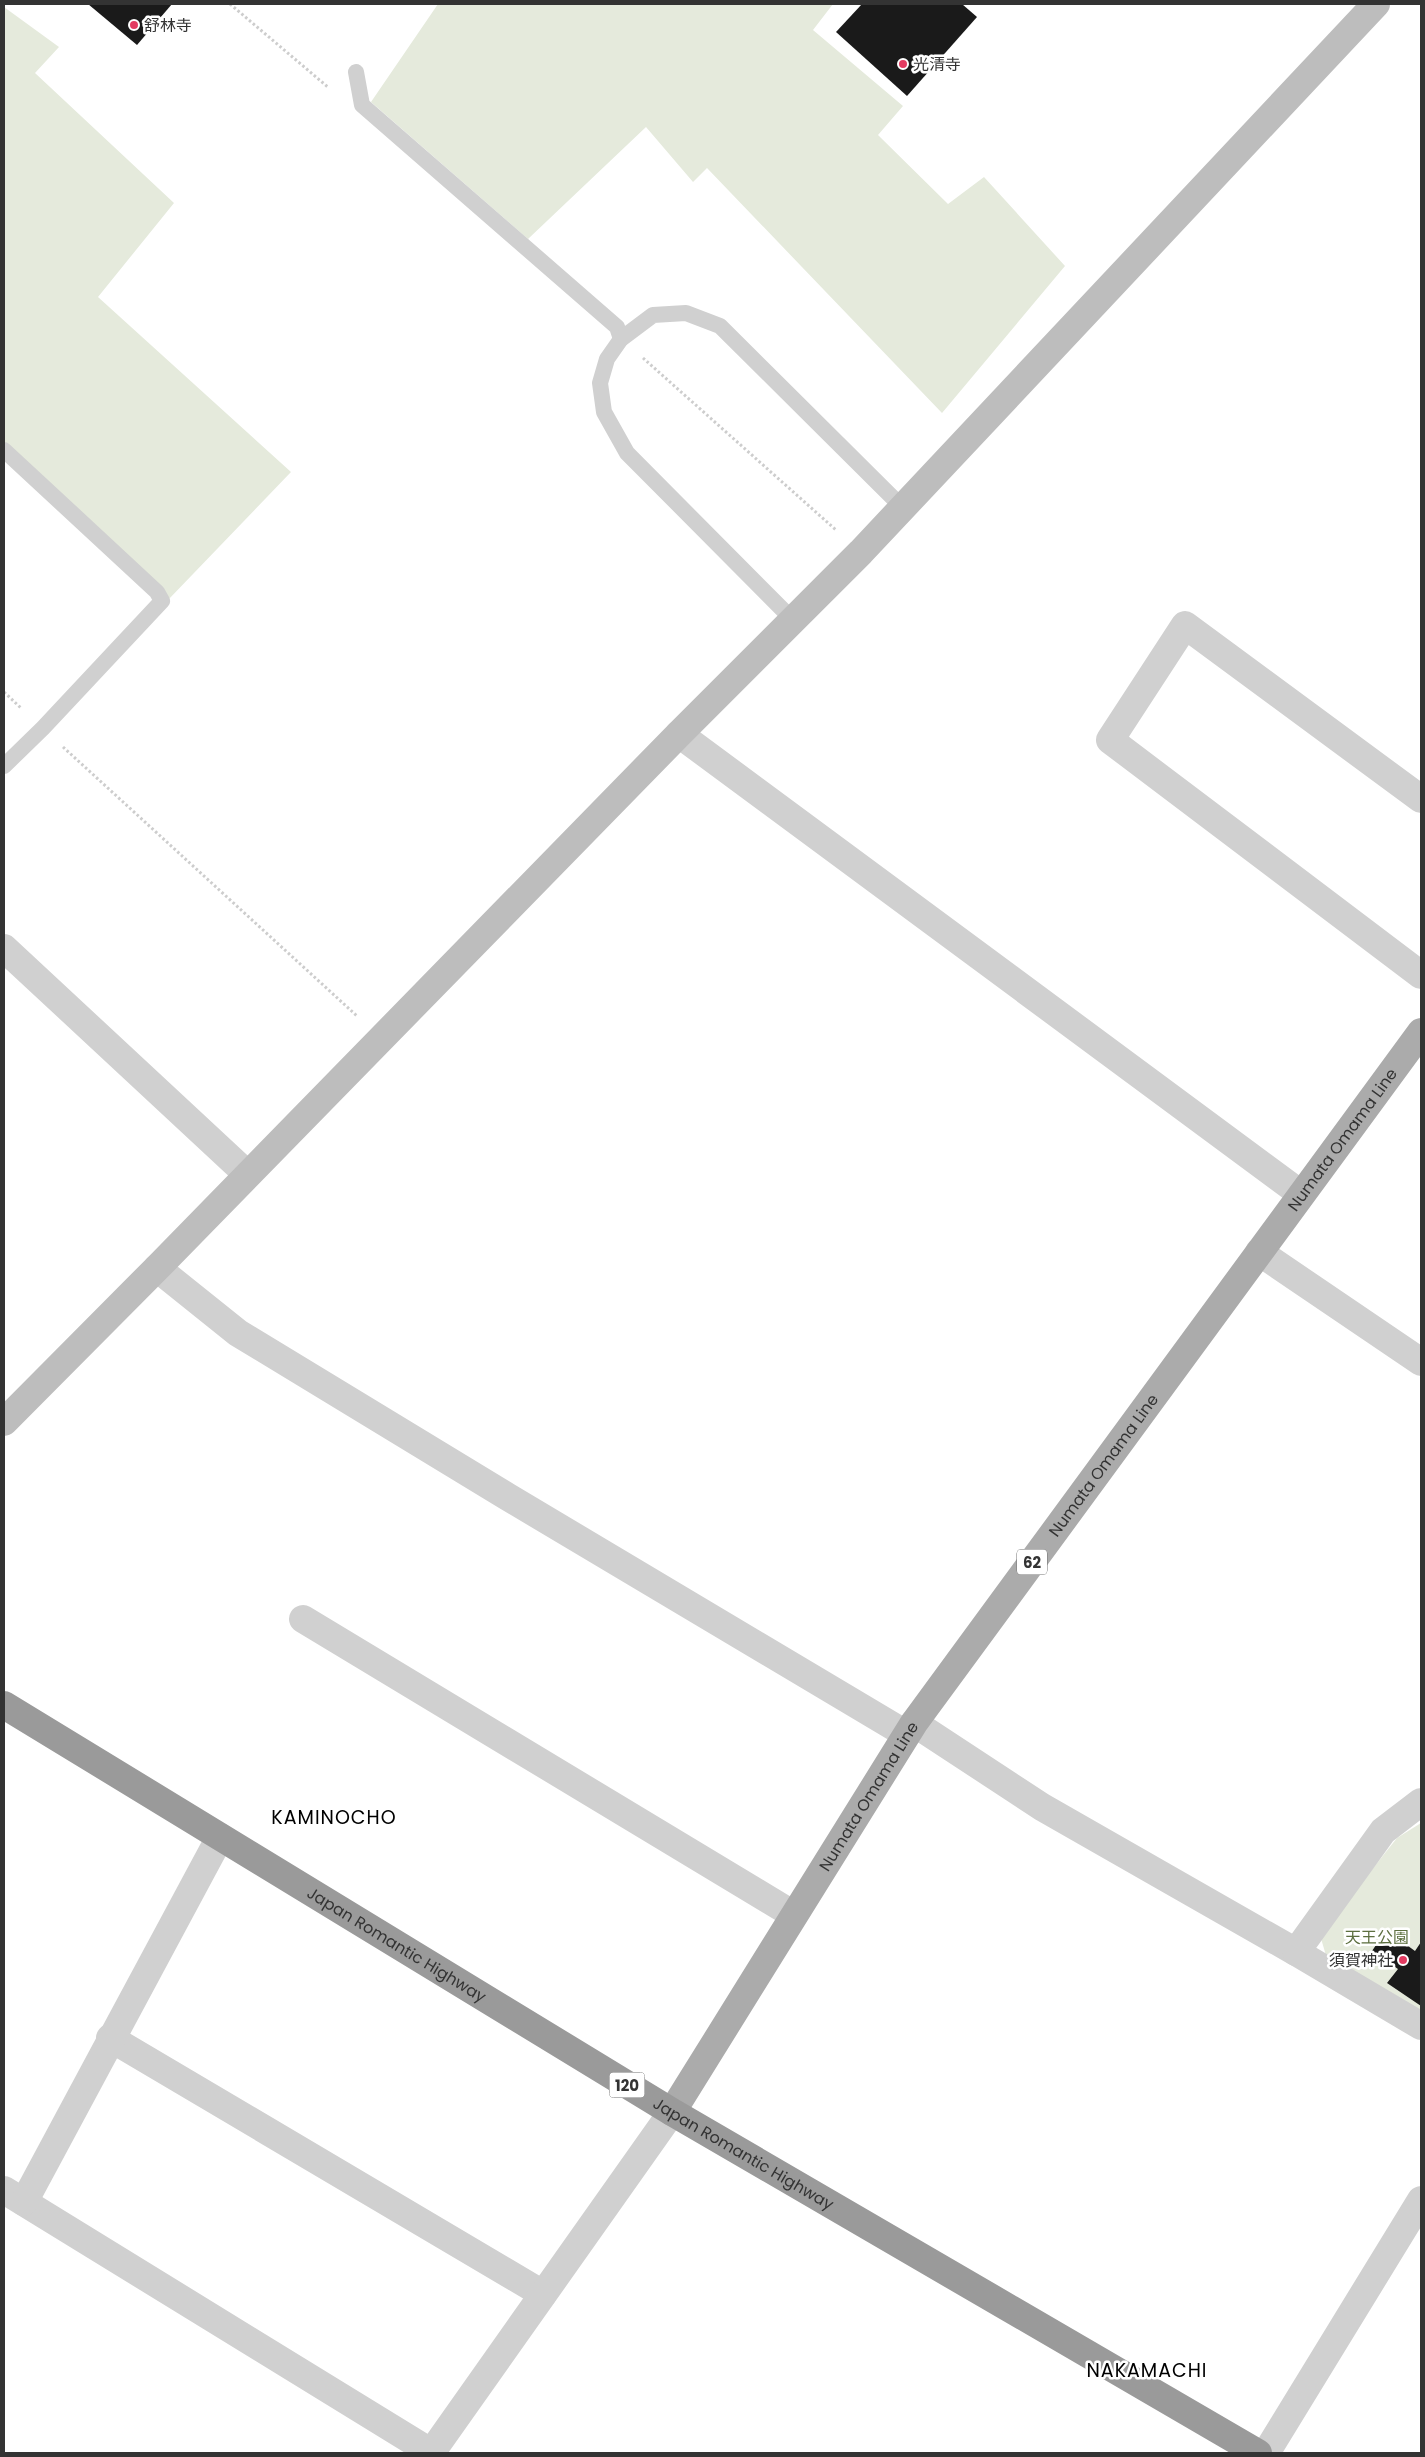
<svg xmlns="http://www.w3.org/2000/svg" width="1425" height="2457" font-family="Poppins,'Noto Sans JP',sans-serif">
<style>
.green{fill:#e5eadc}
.building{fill:#1a1a1a}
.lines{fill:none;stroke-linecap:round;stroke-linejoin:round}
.path{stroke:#cdcdcd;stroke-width:3;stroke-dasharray:2.5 2.5;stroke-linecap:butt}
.lane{stroke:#d0d0d0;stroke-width:16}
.street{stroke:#d0d0d0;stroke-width:28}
.secondary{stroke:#bdbdbd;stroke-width:28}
.primary{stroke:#ababab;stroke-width:28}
.highway{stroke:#9a9a9a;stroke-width:28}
.poi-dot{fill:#e33b61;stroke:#fff;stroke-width:2}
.labels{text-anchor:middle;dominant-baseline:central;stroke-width:5;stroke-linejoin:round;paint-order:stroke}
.shield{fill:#fff;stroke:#707070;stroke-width:1}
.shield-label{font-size:15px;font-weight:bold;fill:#333}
.poi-label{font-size:16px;fill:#333;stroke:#fff;text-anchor:start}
.street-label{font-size:16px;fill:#333;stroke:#fff}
.park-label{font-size:16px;fill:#5d6f40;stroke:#fff}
.quarter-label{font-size:19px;letter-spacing:1px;fill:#000;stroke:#fff}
</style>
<rect width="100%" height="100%" fill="#fff"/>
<!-- green -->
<g class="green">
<path d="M 438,4 L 833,4 L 813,30 L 903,106 L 878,135 L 948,204 L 984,177 L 1065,266 L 942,413 L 707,168 L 693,182 L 646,127 L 528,239 L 371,102 Z"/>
<path d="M 4,7 L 59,47 L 35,73 L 174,203 L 98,297 L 291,472 L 168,600 L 4,445 Z"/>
<path d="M 1421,1823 L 1421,2015 L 1327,1959 L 1320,1935 L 1397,1838 Z"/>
</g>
<!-- building -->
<g class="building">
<path d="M 88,4 L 172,4 L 137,45 Z"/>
<path d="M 862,4 L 962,4 L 977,17 L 907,96 L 836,32 Z"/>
<path d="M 1386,1930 L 1415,1951 L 1421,1942 L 1421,2006 L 1387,1983 L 1398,1969 L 1372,1951 Z"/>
</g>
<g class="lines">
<!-- path -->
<g class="path">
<path d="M 230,4 L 329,88"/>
<path d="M 643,358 L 836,530"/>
<path d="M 4,692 L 22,709"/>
<path d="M 63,747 L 357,1016"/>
</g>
<!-- lane -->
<g class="lane">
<path d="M 356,72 L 362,105 L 617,327 L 621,339"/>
<path d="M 4,450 L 157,592 L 162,601 L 43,728 L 4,766"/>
<path d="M 793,620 L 627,453 L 604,412 L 600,383 L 607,359 L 621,339 L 653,315 L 686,313 L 720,326 L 902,507"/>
</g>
<!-- street -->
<g class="street">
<path d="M 679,734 L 1301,1194"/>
<path d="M 1421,799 L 1185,625 L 1110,740 L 1421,975"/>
<path d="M 4,948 L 247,1174"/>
<path d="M 1259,1252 L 1421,1362"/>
<path d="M 157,1268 L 238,1333 L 508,1497 L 906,1734"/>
<path d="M 303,1619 L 794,1915"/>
<path d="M 914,1723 L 1042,1807 L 1296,1952"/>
<path d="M 1421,1802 L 1383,1831 L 1296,1952 L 1421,2026"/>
<path d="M 110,2038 L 543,2294"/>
<path d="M 4,2190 L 432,2453"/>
<path d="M 24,2202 L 220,1837"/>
<path d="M 431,2453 L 672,2112"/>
<path d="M 1266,2453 L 1421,2200"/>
</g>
<!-- secondary -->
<path class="secondary" d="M 4,1422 L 157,1268 L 679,734 L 861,552 L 1376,4"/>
<!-- primary -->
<path class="primary" id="s1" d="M 672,2112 L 914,1723 L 1421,1032"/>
<!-- highway -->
<path class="highway" id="s2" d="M 4,1705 L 672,2112 L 1258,2453"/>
</g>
<!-- markers -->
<g class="poi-dot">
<circle cx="134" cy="25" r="5"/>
<circle cx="903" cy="64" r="5"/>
<circle cx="1403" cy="1960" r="5"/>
</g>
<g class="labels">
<!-- shield labels -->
<g class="shield">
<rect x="1017" y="1549.5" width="30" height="25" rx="4"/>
<rect x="609.5" y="2072.5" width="35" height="25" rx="4"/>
</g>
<g class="shield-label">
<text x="1032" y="1562">62</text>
<text x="627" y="2085">120</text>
</g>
<!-- poi labels -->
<g class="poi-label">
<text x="144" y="25">舒林寺</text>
<text x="913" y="64">光清寺</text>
<text x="1393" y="1960" text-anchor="end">須賀神社</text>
</g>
<!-- street labels -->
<g class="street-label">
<text stroke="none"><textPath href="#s1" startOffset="1182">Numata Omama Line</textPath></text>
<text stroke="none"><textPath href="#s1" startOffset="778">Numata Omama Line</textPath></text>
<text stroke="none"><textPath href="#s1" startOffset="372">Numata Omama Line</textPath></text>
<text stroke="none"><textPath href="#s2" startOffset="460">Japan Romantic Highway</textPath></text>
<text stroke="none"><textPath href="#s2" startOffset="865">Japan Romantic Highway</textPath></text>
</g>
<!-- park labels -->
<g class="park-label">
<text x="1377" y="1937">天王公園</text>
</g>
<!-- quarter labels -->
<g class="quarter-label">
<text x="334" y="1817">KAMINOCHO</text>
<text x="1147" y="2370">NAKAMACHI</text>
</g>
</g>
<!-- border -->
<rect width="1425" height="2457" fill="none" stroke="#333333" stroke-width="10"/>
</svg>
